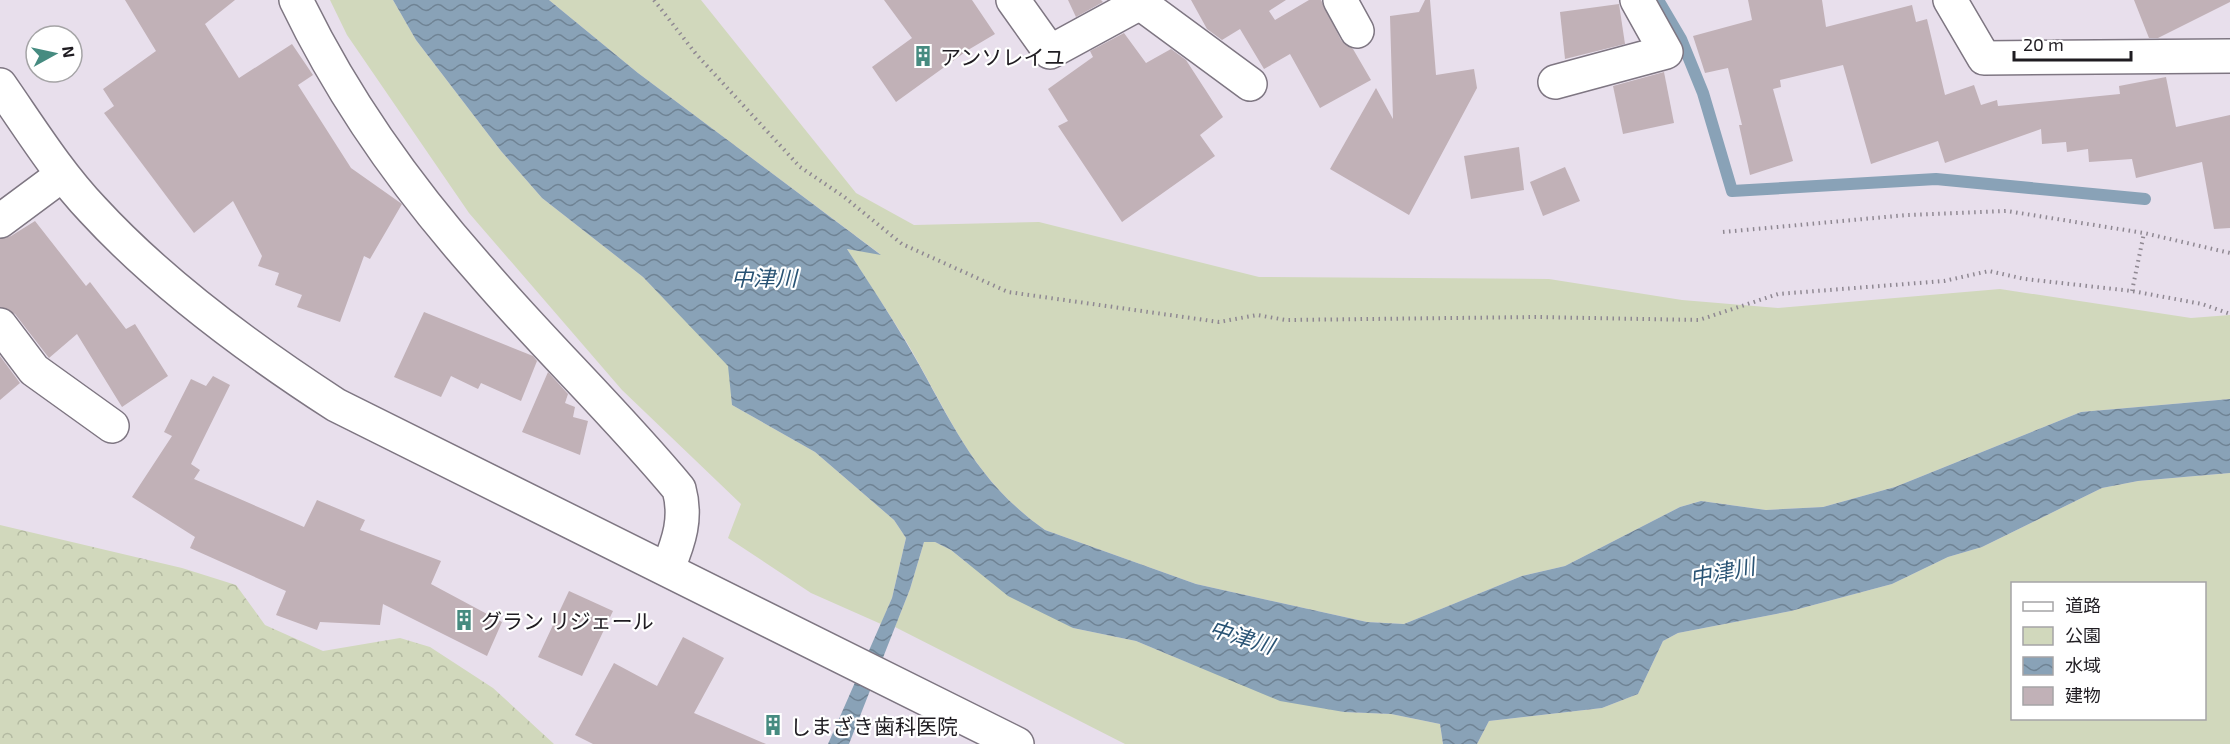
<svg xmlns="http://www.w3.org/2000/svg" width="2230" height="744" font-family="'Exo 2','Noto Sans JP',sans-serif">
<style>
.green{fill:#d1d8bc;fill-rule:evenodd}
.forest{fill:url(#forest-crowns)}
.water{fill:url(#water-waves)}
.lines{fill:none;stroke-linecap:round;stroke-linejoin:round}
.stream{stroke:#89a2b7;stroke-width:12}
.building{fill:#c1b1b7}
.minor-casing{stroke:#7e7682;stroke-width:36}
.tertiary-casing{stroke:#7e7682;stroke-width:36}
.path{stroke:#8f8892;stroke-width:4;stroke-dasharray:1.5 4.5;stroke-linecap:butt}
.minor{stroke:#fff;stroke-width:33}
.tertiary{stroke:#fff;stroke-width:33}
.labels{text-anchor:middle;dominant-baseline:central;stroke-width:4.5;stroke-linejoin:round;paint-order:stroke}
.poi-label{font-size:21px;fill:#1f1c21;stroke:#fff;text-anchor:start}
.water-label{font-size:22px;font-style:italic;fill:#295374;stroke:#fff}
</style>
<defs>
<pattern id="forest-crowns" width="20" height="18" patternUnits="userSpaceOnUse" patternTransform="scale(1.5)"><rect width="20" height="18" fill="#d1d8bc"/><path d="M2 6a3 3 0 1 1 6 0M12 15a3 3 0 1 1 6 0" fill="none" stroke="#b3b9a1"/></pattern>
<pattern id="water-waves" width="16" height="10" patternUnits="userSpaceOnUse" patternTransform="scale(1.5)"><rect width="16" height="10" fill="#89a2b7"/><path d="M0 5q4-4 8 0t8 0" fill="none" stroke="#6f8394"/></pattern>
</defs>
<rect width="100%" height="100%" fill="#e8dfec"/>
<!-- green -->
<g class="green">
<path d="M 330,0 L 393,0 L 416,40 L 501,151 L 542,198 L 643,277 L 729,366 L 732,405 L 815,452 L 894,520 L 906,538 L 892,598 L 881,624 L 811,593 L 728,538 L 741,504 L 622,390 L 469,213 L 347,35 Z"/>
<path d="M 549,0 L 701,0 L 856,193 L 914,225 L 1039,222 L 1259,277 L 1549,279 L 1682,300 L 1778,308 L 2000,289 L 2191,318 L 2230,315 L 2230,399 L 2081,412 L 1895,487 L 1823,507 L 1766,510 L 1701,501 L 1680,507 L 1565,566 L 1522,576 L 1404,624 L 1367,622 L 1196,584 L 1045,530 C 971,478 950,416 906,341 C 887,310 866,279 847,249 L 880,254 L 638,73 Z"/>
<path d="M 2230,473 L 2230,744 L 1477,744 L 1489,721 L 1602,708 L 1638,694 L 1663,641 L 1678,633 L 1791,611 L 1892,584 L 1948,557 L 1982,547 L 2102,488 L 2138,481 ZM 2012,584 L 2204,584 L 2204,718 L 2012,718 Z"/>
<path d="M 924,542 L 935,542 L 951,550 L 967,563 L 1073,628 L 1136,641 L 1189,663 L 1344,712 L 1391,714 L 1440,724 L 1443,744 L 1125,744 L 895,627 L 910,589 Z"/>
</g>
<!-- forest -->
<path class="forest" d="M 0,525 L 182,568 L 236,585 L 265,625 L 323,651 L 400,638 L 430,647 L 493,688 L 554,744 L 0,744 Z"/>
<!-- water -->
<path class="water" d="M 393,0 L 549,0 L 638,73 L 881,255 L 847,249 C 867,280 887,310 906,342 C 950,416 971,478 1045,530 L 1196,584 L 1367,622 L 1404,624 L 1522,576 L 1565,566 L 1680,507 L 1701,501 L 1766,510 L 1823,507 L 1895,487 L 2081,412 L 2230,399 L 2230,473 L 2138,481 L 2102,488 L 1982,547 L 1948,557 L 1892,584 L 1791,611 L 1678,633 L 1663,641 L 1638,694 L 1602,708 L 1489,721 L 1477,744 L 1443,744 L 1440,724 L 1391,714 L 1344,712 L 1280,701 L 1136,641 L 1073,628 L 1008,596 L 951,550 L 935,542 L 924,542 L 910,589 L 849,744 L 828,744 L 892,598 L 906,538 L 894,520 L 815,452 L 732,405 L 728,366 L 643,277 L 542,198 L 501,151 L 416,40 Z"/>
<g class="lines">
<!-- stream -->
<path class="stream" d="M 1658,0 L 1681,39 L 1703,93 L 1732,191 L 1936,179 L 2145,199"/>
</g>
<!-- building -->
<g class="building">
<path d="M 125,0 L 235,0 L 205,24 L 239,78 L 292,44 L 313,75 L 298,85 L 351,168 L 402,204 L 370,259 L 364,256 L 340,322 L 297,307 L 302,295 L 275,285 L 279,273 L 258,266 L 262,256 L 233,201 L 194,233 L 104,113 L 114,106 L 103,89 L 156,51 Z"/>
<path d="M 884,0 L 972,0 L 995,34 L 968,50 L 896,102 L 872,67 L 912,38 Z"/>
<path d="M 1068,0 L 1101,0 L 1103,2 L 1076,17 Z"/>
<path d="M 1191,0 L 1286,0 L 1269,11 L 1275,20 L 1309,0 L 1321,0 L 1341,40 L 1353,49 L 1371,80 L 1320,108 L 1290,54 L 1264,69 L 1240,29 L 1222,40 L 1207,29 Z"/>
<path d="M 1425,0 L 1430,0 L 1436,75 L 1474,69 L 1477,88 L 1409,215 L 1330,169 L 1376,88 L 1393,119 L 1390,16 L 1419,12 Z"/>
<path d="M 1748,0 L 1822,0 L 1826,27 L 1912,5 L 1916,22 L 1927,19 L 1945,95 L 1974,85 L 1981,105 L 1997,100 L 1998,106 L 2120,94 L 2119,86 L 2166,77 L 2176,127 L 2230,115 L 2230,228 L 2214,229 L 2202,162 L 2136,178 L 2132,159 L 2089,162 L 2088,149 L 2067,152 L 2066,142 L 2042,144 L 2041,129 L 1945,163 L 1938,141 L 1871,164 L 1843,65 L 1780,80 L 1781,87 L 1773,89 L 1793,161 L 1750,175 L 1739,125 L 1742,125 L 1728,68 L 1705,73 L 1693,36 L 1752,20 Z"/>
<path d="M 2134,0 L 2230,0 L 2230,2 L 2158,38 L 2149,38 Z"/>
<path d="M 1619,4 L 1625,44 L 1565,59 L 1560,12 Z"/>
<path d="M 1124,33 L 1146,63 L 1171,49 L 1186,60 L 1223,117 L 1200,135 L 1215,156 L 1122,222 L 1058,126 L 1068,121 L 1048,89 L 1093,57 L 1090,51 Z"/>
<path d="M 1664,72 L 1674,123 L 1623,134 L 1613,86 Z"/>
<path d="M 1519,147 L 1524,190 L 1471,199 L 1464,156 Z"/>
<path d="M 1565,167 L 1580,201 L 1543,216 L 1530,182 Z"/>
<path d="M 35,221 L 86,286 L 90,282 L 126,329 L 135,324 L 168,376 L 122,407 L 77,334 L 49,358 L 15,314 L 0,307 L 0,239 L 11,236 Z"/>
<path d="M 424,312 L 533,356 L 537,361 L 521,401 L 481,383 L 478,389 L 451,376 L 441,397 L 394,377 Z"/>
<path d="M 0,356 L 20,383 L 0,400 Z"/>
<path d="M 548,372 L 568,394 L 565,403 L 575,407 L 573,417 L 588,421 L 580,455 L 522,432 Z"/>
<path d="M 213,376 L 230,385 L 191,464 L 200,470 L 194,479 L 304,527 L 317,500 L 365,520 L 360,530 L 441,561 L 431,584 L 502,622 L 487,656 L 383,604 L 380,625 L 320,622 L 317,630 L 276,615 L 286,591 L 190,548 L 195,537 L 132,497 L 172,436 L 164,432 L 191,379 L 206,386 Z"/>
<path d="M 569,591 L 613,611 L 582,676 L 538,657 Z"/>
<path d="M 683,637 L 724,658 L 694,713 L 766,744 L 593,744 L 575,735 L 614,663 L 657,686 Z"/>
</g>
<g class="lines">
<defs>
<g id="minor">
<path d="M 296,0 C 343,98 408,189 480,270 C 544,345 616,413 679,489 C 687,518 679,541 668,568"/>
<path d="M 1013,0 L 1050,52 L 1140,3 L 1250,84"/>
<path d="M 1340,0 L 1357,31"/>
<path d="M 1950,0 L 1984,58 L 2230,56"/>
<path d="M 1555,82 L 1666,52 L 1637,0"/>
<path d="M 0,221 L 62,175"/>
<path d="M 0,325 L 34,370 L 112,426"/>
</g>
<path id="tertiary" d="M 0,85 C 30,128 57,172 93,210 C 162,285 251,350 336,405 L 1017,744"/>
</defs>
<!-- minor casing -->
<use href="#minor" class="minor-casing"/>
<!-- tertiary casing -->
<use href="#tertiary" class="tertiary-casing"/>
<!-- path -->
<g class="path">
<path d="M 654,0 L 696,54 L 800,167 L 843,196 L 902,244 L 1008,292 L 1219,322 L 1257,315 L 1286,320 L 1536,317 L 1699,320 L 1778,294 L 1944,281 L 1989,271 L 2025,279 L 2132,291 L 2202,304 L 2230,314"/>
<path d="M 1723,232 L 1907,215 L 2007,211 L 2144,233 L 2230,253"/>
<path d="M 2132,291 L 2144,233"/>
</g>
<!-- minor -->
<use href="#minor" class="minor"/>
<!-- tertiary -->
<use href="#tertiary" class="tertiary"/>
</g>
<!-- icons -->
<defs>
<symbol id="building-bare" viewBox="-9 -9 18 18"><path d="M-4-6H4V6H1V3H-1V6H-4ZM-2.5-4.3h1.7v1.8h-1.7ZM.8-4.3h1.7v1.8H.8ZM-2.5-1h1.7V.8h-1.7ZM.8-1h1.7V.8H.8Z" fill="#468b80" stroke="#fff" stroke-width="2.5" paint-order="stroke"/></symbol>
</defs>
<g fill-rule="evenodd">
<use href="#building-bare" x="908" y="41" width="30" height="30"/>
<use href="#building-bare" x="449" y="605" width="30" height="30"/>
<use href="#building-bare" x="758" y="710" width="30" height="30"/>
</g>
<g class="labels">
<!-- poi labels -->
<g class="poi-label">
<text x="940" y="56">アンソレイユ</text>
<text x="481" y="620">グラン リジェール</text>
<text x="790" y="725">しまざき歯科医院</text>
</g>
<!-- water labels -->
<g class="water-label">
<text x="764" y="277">中津川</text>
<text transform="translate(1722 571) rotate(-11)">中津川</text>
<text transform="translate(1242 636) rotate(17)">中津川</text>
</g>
</g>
<!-- legend -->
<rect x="2011" y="582" width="195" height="138" fill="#ffffff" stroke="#a5a4a6" stroke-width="1.5"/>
<rect x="2023" y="602" width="30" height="9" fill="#ffffff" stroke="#a5a4a6" stroke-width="1.5"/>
<text x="2065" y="612" font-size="18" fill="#1f1c21">道路</text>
<rect x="2023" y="627" width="30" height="18" fill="#d1d8bc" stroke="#a5a4a6" stroke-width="1.5"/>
<text x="2065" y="642" font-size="18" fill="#1f1c21">公園</text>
<rect x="2023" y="657" width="30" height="18" fill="url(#water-waves)" stroke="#a5a4a6" stroke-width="1.5"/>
<text x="2065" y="672" font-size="18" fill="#1f1c21">水域</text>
<rect x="2023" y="687" width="30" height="18" fill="#c1b1b7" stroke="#a5a4a6" stroke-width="1.5"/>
<text x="2065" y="702" font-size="18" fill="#1f1c21">建物</text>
<!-- north arrow -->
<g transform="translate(54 54) rotate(82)"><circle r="28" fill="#ffffff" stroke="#a5a4a6" stroke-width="1.5"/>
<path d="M0-4.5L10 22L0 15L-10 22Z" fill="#468b80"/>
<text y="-9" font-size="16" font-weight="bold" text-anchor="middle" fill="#1f1c21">N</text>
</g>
<!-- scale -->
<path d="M2014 51v9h117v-9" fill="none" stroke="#1f1c21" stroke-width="3"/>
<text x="2023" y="51" font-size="18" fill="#1f1c21" stroke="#ffffff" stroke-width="4.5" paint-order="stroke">20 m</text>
</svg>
